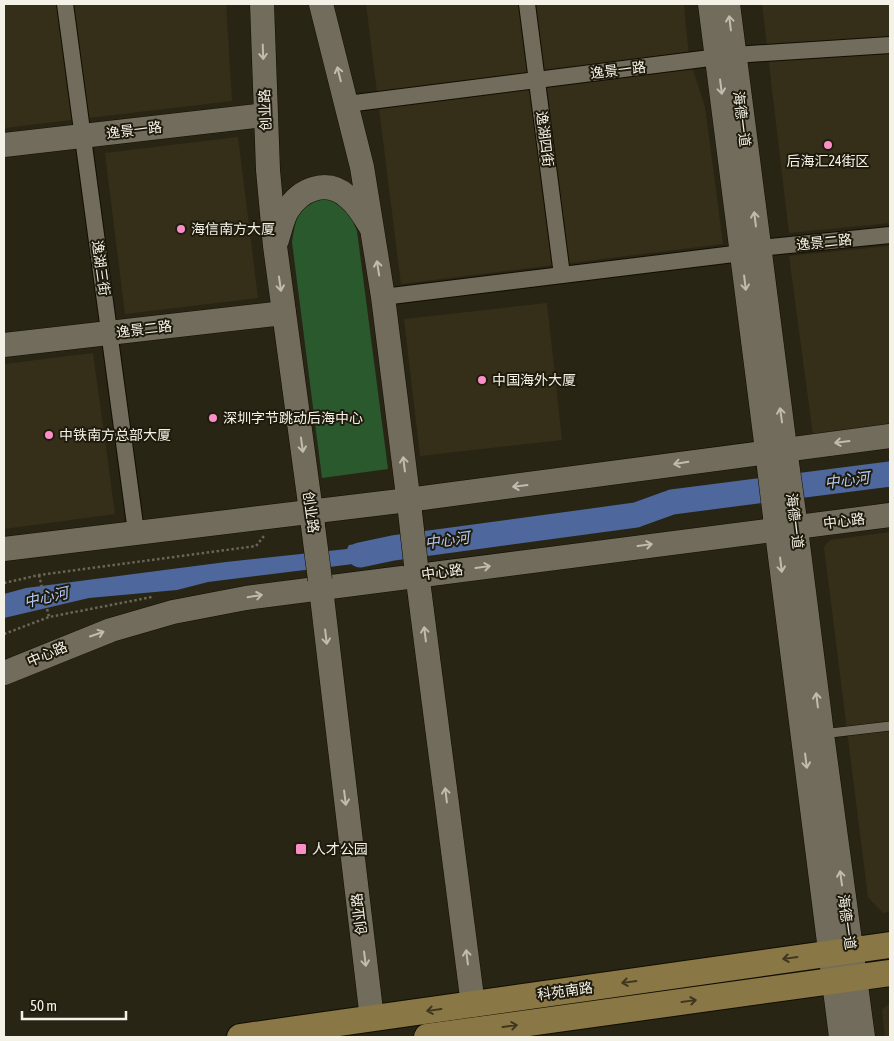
<svg xmlns="http://www.w3.org/2000/svg" width="894" height="1041" font-family="'Asap Condensed','Noto Sans SC',sans-serif">
<style>
.built{fill:#352f19}
.green{fill:#2a592e}
.water{fill:#4e679c}
.lines{fill:none;stroke-linecap:round;stroke-linejoin:round}
.river{stroke:#4e679c;stroke-width:25}
.lane-casing{stroke:#110e02;stroke-width:10}
.street-casing{stroke:#110e02;stroke-width:18}
.secondary-casing{stroke:#110e02;stroke-width:25}
.primary-casing{stroke:#110e02;stroke-width:28}
.path{stroke:#696557;stroke-width:2.5;stroke-dasharray:2.5 2.5;stroke-linecap:butt}
.lane{stroke:#716c5b;stroke-width:9}
.street{stroke:#716c5b;stroke-width:16}
.secondary{stroke:#716c5b;stroke-width:24}
.primary{stroke:#8a7746;stroke-width:26}
.secondary-bridge-casing{stroke:#110e02;stroke-width:25;stroke-linecap:butt}
.secondary-bridge{stroke:#716c5b;stroke-width:24}
.oneway{stroke:#c0bcaf}
.oneway2{stroke:#3f371d}
.poi-dot{fill:#fa8fc8;stroke:#1f1b0c;stroke-width:2}
.labels{text-anchor:middle;dominant-baseline:central;stroke-width:4;stroke-linejoin:round;paint-order:stroke}
.street-label{font-size:14px;fill:#f4f1e7;stroke:#1f1b0c}
.poi-label{font-size:14px;fill:#f4f1e7;stroke:#1f1b0c;text-anchor:start}
.water-label{font-size:15px;font-style:italic;fill:#b2caf9;stroke:#1f1b0c}
</style>
<rect width="100%" height="100%" fill="#292515"/>
<!-- built -->
<g class="built">
<path d="M 4,4 L 226,4 L 232,101 L 4,128 Z"/>
<path d="M 366,4 L 684,4 L 689,58 L 705,107 L 723,244 L 401,284 Z"/>
<path d="M 762,4 L 890,4 L 890,223 L 789,233 Z"/>
<path d="M 238,137 L 258,298 L 125,314 L 105,153 Z"/>
<path d="M 890,246 L 890,425 L 813,435 L 789,256 Z"/>
<path d="M 547,303 L 562,440 L 420,456 L 404,319 Z"/>
<path d="M 93,353 L 115,514 L 4,529 L 4,364 Z"/>
<path d="M 890,532 L 890,912 L 883,913 L 868,897 L 824,547 L 830,540 Z"/>
<path d="M 890,1003 L 890,1037 L 885,1037 L 882,1010 Z"/>
</g>
<!-- green -->
<path class="green" d="M 322,198 C 346,204 348,209 357,231 L 388,469 L 322,478 L 292,242 C 296,219 297,206 322,198 Z"/>
<!-- water -->
<path class="water" d="M 392,539 L 394,559 L 208,582 L 177,590 L 89,598 L 4,618 L 4,594 L 26,588 L 226,562 L 347,549 L 349,545 Z"/>
<g class="lines">
<!-- river -->
<path class="river" d="M 360,555 L 393,548 L 636,515 L 672,502 L 890,474"/>
<defs>
<path id="lane" d="M 822,734 L 890,726"/>
<g id="street">
<path d="M 65,4 L 136,532"/>
<path d="M 527,4 L 562,275"/>
<path d="M 347,104 L 734,55 L 890,45"/>
<path d="M 759,248 L 890,235"/>
<path d="M 383,297 L 742,253"/>
</g>
<g id="secondary">
<path d="M 262,4 L 268,170 L 275,246 L 313,526"/>
<path d="M 321,4 L 362,167 L 383,297 L 410,512"/>
<path d="M 710,4 L 769,466"/>
<path d="M 728,4 L 787,463"/>
<path d="M 4,145 L 265,115"/>
<path d="M 277,240 C 280,231 282,220 287,211 C 300,189 327,178 348,197 C 357,204 363,214 369,224"/>
<path d="M 4,345 L 284,313"/>
<path d="M 794,513 L 822,734 L 863,1037"/>
<path d="M 775,517 L 841,1037"/>
<path d="M 4,549 L 408,500 L 890,436"/>
<path d="M 416,565 L 473,1005"/>
<path d="M 320,580 L 372,1019"/>
<path d="M 4,673 L 111,630 L 173,612 L 246,598 L 890,515"/>
</g>
<g id="primary">
<path d="M 240,1037 L 890,945"/>
<path d="M 427,1037 L 890,973"/>
</g>
</defs>
<!-- lane casing -->
<use href="#lane" class="lane-casing"/>
<!-- street casing -->
<use href="#street" class="street-casing"/>
<!-- secondary casing -->
<use href="#secondary" class="secondary-casing"/>
<!-- primary casing -->
<use href="#primary" class="primary-casing"/>
<!-- path -->
<g class="path">
<path d="M 39,575 L 49,617"/>
<path d="M 4,583 L 39,575 L 256,546 L 264,536"/>
<path d="M 4,634 L 49,617 L 152,597"/>
</g>
<!-- lane -->
<use href="#lane" class="lane"/>
<!-- street -->
<use href="#street" class="street"/>
<!-- secondary -->
<use href="#secondary" class="secondary"/>
<!-- primary -->
<use href="#primary" class="primary"/>
<defs>
<g id="secondary-bridge">
<path d="M 787,463 L 794,513"/>
<path d="M 769,467 L 775,517"/>
<path d="M 410,512 L 416,565"/>
<path d="M 313,526 L 320,580"/>
</g>
</defs>
<!-- secondary-bridge casing -->
<use href="#secondary-bridge" class="secondary-bridge-casing"/>
<!-- secondary-bridge -->
<use href="#secondary-bridge" class="secondary-bridge"/>
</g>
<!-- one-way arrows -->
<defs><path id="oneway-shaft" d="M-6 0H5M1.5-3L5.5 0L1.5 3" fill="none" stroke-width="1.6" stroke-linecap="round" stroke-linejoin="round" transform="scale(1.25)"/></defs>
<g class="oneway">
<use href="#oneway-shaft" transform="translate(730 23) rotate(-97)"/>
<use href="#oneway-shaft" transform="translate(263 52) rotate(88)"/>
<use href="#oneway-shaft" transform="translate(339 74) rotate(-104)"/>
<use href="#oneway-shaft" transform="translate(721 87) rotate(83)"/>
<use href="#oneway-shaft" transform="translate(755 219) rotate(-97)"/>
<use href="#oneway-shaft" transform="translate(378 268) rotate(-99)"/>
<use href="#oneway-shaft" transform="translate(745 283) rotate(83)"/>
<use href="#oneway-shaft" transform="translate(280 284) rotate(82)"/>
<use href="#oneway-shaft" transform="translate(781 415) rotate(-98)"/>
<use href="#oneway-shaft" transform="translate(842 442) rotate(173)"/>
<use href="#oneway-shaft" transform="translate(302 445) rotate(82)"/>
<use href="#oneway-shaft" transform="translate(681 463) rotate(170)"/>
<use href="#oneway-shaft" transform="translate(404 464) rotate(-97)"/>
<use href="#oneway-shaft" transform="translate(520 486) rotate(173)"/>
<use href="#oneway-shaft" transform="translate(645 545) rotate(-8)"/>
<use href="#oneway-shaft" transform="translate(781 565) rotate(83)"/>
<use href="#oneway-shaft" transform="translate(483 567) rotate(-8)"/>
<use href="#oneway-shaft" transform="translate(255 596) rotate(-9)"/>
<use href="#oneway-shaft" transform="translate(97 634) rotate(-19)"/>
<use href="#oneway-shaft" transform="translate(425 634) rotate(-97)"/>
<use href="#oneway-shaft" transform="translate(326 637) rotate(83)"/>
<use href="#oneway-shaft" transform="translate(817 700) rotate(-97)"/>
<use href="#oneway-shaft" transform="translate(806 761) rotate(83)"/>
<use href="#oneway-shaft" transform="translate(446 795) rotate(-97)"/>
<use href="#oneway-shaft" transform="translate(345 798) rotate(83)"/>
<use href="#oneway-shaft" transform="translate(841 878) rotate(-98)"/>
<use href="#oneway-shaft" transform="translate(467 957) rotate(-97)"/>
<use href="#oneway-shaft" transform="translate(365 959) rotate(83)"/>
</g>
<g class="oneway2">
<use href="#oneway-shaft" transform="translate(790 958) rotate(172)"/>
<use href="#oneway-shaft" transform="translate(629 982) rotate(172)"/>
<use href="#oneway-shaft" transform="translate(689 1001) rotate(-8)"/>
<use href="#oneway-shaft" transform="translate(434 1010) rotate(172)"/>
<use href="#oneway-shaft" transform="translate(510 1026) rotate(-8)"/>
</g>
<!-- markers -->
<g class="poi-dot">
<circle cx="828" cy="145" r="5"/>
<circle cx="181" cy="229" r="5"/>
<circle cx="482" cy="380" r="5"/>
<circle cx="213" cy="418" r="5"/>
<circle cx="49" cy="435" r="5"/>
<rect x="295" y="843" width="12" height="12" rx="2.5"/>
</g>
<g class="labels">
<!-- street labels -->
<g class="street-label">
<text transform="translate(618 70) rotate(-7)">逸景一路</text>
<text transform="translate(265 110) rotate(-92)">创业路</text>
<text transform="translate(742 119) rotate(83)">海德一道</text>
<text transform="translate(134 130) rotate(-7)">逸景一路</text>
<text transform="translate(545 139) rotate(83)">逸湖四街</text>
<text transform="translate(824 242) rotate(-6)">逸景二路</text>
<text transform="translate(101 268) rotate(82)">逸湖三街</text>
<text transform="translate(144 329) rotate(-7)">逸景二路</text>
<text transform="translate(311 512) rotate(82)">创业路</text>
<text transform="translate(795 521) rotate(83)">海德一道</text>
<text transform="translate(844 521) rotate(-7)">中心路</text>
<text transform="translate(442 572) rotate(-8)">中心路</text>
<text transform="translate(47 654) rotate(-23)">中心路</text>
<text transform="translate(359 914) rotate(-97)">创业路</text>
<text transform="translate(847 922) rotate(82)">海德一道</text>
<text transform="translate(565 991) rotate(-8)">科苑南路</text>
</g>
<!-- poi labels -->
<g class="poi-label">
<text x="828" y="161" text-anchor="middle">后海汇24街区</text>
<text x="191" y="229">海信南方大厦</text>
<text x="492" y="380">中国海外大厦</text>
<text x="223" y="418">深圳字节跳动后海中心</text>
<text x="59" y="435">中铁南方总部大厦</text>
<text x="312" y="849">人才公园</text>
</g>
<!-- water labels -->
<g class="water-label">
<text transform="translate(847 480) rotate(-7)">中心河</text>
<text transform="translate(447 540) rotate(-8)">中心河</text>
<text transform="translate(46 597) rotate(-13)">中心河</text>
</g>
</g>
<!-- border -->
<rect width="894" height="1041" fill="none" stroke="#f4f1e7" stroke-width="10"/>
<!-- scale -->
<path d="M22 1011v8h104v-8" fill="none" stroke="#f4f1e7" stroke-width="2.5"/>
<text x="30" y="1011" font-size="15" fill="#f4f1e7" stroke="#1f1b0c" stroke-width="4" paint-order="stroke">50 m</text>
</svg>
